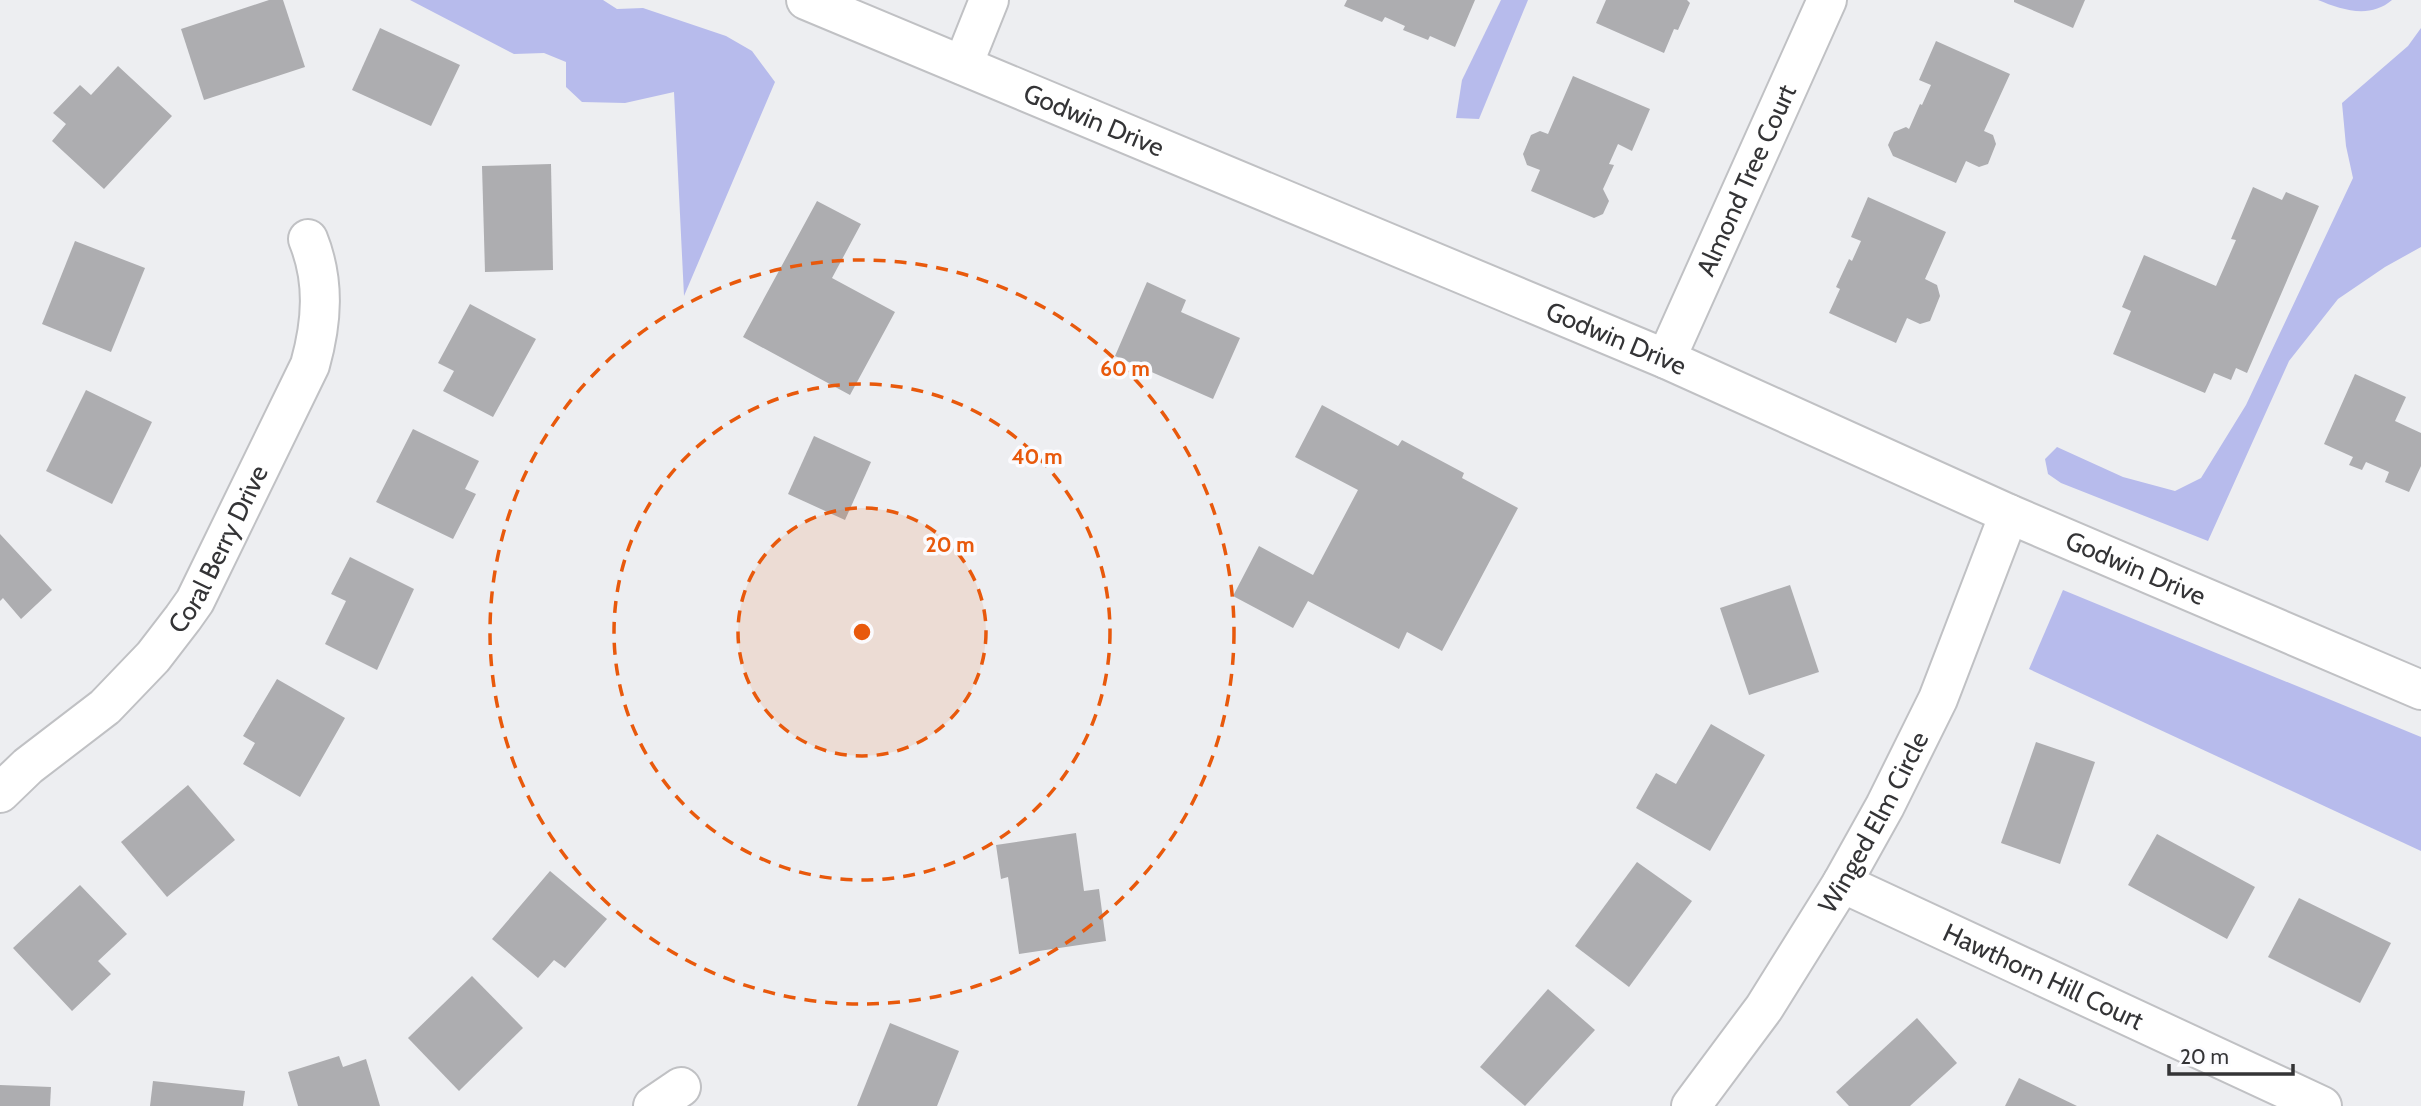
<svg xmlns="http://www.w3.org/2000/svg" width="2421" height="1106" font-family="Cabin,sans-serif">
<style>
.green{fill:#b7bbec}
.building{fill:#adadb0}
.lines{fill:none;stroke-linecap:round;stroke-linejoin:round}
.street-casing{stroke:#c0c1c4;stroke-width:42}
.secondary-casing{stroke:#c0c1c4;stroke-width:42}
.street{stroke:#fff;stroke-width:38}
.secondary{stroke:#fff;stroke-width:38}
.ring{fill:none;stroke:#e8590c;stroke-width:3.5;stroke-dasharray:12 9}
.labels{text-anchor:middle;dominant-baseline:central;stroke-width:7;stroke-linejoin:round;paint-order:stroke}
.street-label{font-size:26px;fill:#343436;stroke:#fbfbfe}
.centre{fill:#e8590c;stroke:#fbfbfe;stroke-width:3.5}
.ring-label{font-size:21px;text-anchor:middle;font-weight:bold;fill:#e8590c;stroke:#fbfbfe;stroke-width:7;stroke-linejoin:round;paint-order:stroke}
</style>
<rect width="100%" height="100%" fill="#edeef1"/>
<!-- green -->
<g class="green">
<path d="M 410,0 L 603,0 L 617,9 L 643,8 L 726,36 L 752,51 L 775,82 L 684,296 L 674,92 L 625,103 L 582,102 L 566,87 L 566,62 L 544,53 L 514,54 Z"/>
<path d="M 1501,0 L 1528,0 L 1479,119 L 1456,118 L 1462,80 Z"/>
<path d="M 2318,0 L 2392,0 C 2370,19 2342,10 2318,0 Z"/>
<path d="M 2421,28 L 2421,247 L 2385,267 L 2338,299 L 2289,361 L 2208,541 L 2061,483 L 2048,474 L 2045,459 L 2057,447 L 2123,477 L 2175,491 L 2201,478 L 2246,405 L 2353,178 L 2346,146 L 2342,103 L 2408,46 Z"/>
<path d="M 2063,590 L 2421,737 L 2421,851 L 2029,669 Z"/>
</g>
<!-- building -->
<g class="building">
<path d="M 269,0 L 283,0 L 305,67 L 204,100 L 181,29 Z"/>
<path d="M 1347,0 L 1475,0 L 1455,47 L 1430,36 L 1428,40 L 1403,30 L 1405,26 L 1385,17 L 1382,22 L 1344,6 Z"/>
<path d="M 1606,0 L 1687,0 L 1690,3 L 1678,30 L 1674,29 L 1664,53 L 1596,23 Z"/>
<path d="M 2014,0 L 2085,0 L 2073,28 L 2014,2 Z"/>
<path d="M 380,28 L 460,65 L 431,126 L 352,90 Z"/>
<path d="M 1936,41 L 2010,74 L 1984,131 L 1993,135 L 1996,144 L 1988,164 L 1979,167 L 1966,161 L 1956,183 L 1893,156 L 1888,145 L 1894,132 L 1906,127 L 1909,129 L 1920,104 L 1922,105 L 1931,85 L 1919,80 Z"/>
<path d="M 118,66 L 172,116 L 104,189 L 52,141 L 66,124 L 53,113 L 80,85 L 91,95 Z"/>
<path d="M 1573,76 L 1650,109 L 1632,151 L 1618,144 L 1609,164 L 1614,165 L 1603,189 L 1609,201 L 1603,214 L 1594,218 L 1531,191 L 1540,170 L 1527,165 L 1523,154 L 1531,135 L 1540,131 L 1548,134 Z"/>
<path d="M 551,164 L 553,270 L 485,272 L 482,166 Z"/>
<path d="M 2253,187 L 2282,200 L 2286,192 L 2319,206 L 2247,373 L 2236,368 L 2231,380 L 2214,373 L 2205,393 L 2113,354 L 2131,311 L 2122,307 L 2144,255 L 2216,286 L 2236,240 L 2231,239 Z"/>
<path d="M 1868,197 L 1946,232 L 1925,279 L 1937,285 L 1940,296 L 1930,321 L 1920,324 L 1907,318 L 1896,343 L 1829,313 L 1840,289 L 1836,287 L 1849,259 L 1852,261 L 1861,241 L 1851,237 Z"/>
<path d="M 817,201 L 861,224 L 832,278 L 895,312 L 850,395 L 743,337 Z"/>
<path d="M 75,241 L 145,268 L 111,352 L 42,324 Z"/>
<path d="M 1147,282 L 1186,300 L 1181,312 L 1240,338 L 1213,399 L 1115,356 Z"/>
<path d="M 470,304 L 536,339 L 493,417 L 443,391 L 454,371 L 438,363 Z"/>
<path d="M 2355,374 L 2406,397 L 2395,421 L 2421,433 L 2421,466 L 2409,492 L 2385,482 L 2389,472 L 2366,462 L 2362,470 L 2349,465 L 2353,457 L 2324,444 Z"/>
<path d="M 86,390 L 152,422 L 112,504 L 46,471 Z"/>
<path d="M 1322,405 L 1398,446 L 1402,440 L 1464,473 L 1462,478 L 1518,508 L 1442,651 L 1407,632 L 1399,649 L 1308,601 L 1293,628 L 1233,596 L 1259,546 L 1313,575 L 1358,490 L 1295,457 Z"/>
<path d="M 413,429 L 479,461 L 465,489 L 476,494 L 453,539 L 376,502 Z"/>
<path d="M 814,436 L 871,462 L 845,520 L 788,494 Z"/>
<path d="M 0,534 L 52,590 L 21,619 L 3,598 L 0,601 Z"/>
<path d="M 350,557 L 414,589 L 377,670 L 325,644 L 346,601 L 331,594 Z"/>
<path d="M 1790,585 L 1819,672 L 1749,695 L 1720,608 Z"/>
<path d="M 277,679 L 345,718 L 300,797 L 243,764 L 255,743 L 243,736 Z"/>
<path d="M 1711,724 L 1765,755 L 1710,851 L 1636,808 L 1656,773 L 1676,784 Z"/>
<path d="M 2036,742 L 2095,762 L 2060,864 L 2001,843 Z"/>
<path d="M 188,785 L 235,840 L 167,897 L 121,842 Z"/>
<path d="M 1076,833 L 1084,891 L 1099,889 L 1106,941 L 1019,954 L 1008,877 L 1001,879 L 996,845 Z"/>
<path d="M 2157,834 L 2255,887 L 2227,939 L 2128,885 Z"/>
<path d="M 1637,862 L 1692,901 L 1629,987 L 1575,946 Z"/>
<path d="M 550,871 L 607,919 L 565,968 L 554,960 L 538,978 L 492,939 Z"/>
<path d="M 80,885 L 127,934 L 98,961 L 111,974 L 72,1011 L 13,948 Z"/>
<path d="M 2299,898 L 2391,943 L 2360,1003 L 2268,957 Z"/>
<path d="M 472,976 L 523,1028 L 459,1091 L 408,1038 Z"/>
<path d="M 1548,989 L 1595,1030 L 1525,1106 L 1480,1067 Z"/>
<path d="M 1917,1018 L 1957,1063 L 1910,1106 L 1849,1106 L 1836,1092 Z"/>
<path d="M 890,1023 L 959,1051 L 937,1106 L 857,1106 Z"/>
<path d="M 339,1056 L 343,1067 L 366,1059 L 380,1106 L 298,1106 L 288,1072 Z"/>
<path d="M 2019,1078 L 2077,1106 L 2005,1106 Z"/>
<path d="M 153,1081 L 245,1091 L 243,1106 L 150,1106 Z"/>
<path d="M 0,1085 L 51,1087 L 50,1106 L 0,1106 Z"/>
</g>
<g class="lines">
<defs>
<g id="street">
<path d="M 963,65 L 989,0"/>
<path id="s1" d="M 1666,359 L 1827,0"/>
<path id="s2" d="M 0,793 L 28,766 L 105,707 L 153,657 L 183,618 L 195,601 L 310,365 C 322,322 325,281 308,239"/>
<path id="s3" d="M 1842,883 L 2322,1106"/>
<path d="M 653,1106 L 681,1087"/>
<path id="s4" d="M 1691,1106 L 1764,1008 L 1842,883 L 1885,806 L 1938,699 L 2009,514"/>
</g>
<g id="secondary">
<path id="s5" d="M 806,0 L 1666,359 L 2009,514 L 2421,690"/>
</g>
</defs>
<!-- street casing -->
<use href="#street" class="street-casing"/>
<!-- secondary casing -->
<use href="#secondary" class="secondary-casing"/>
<!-- street -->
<use href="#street" class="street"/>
<!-- secondary -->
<use href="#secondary" class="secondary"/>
</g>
<!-- distance rings -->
<circle cx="862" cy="632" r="124" fill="#e8590c" fill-opacity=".12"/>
<g class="ring">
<circle cx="862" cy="632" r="124"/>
<circle cx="862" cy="632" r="248"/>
<circle cx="862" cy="632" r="372"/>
</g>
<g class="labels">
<!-- street labels -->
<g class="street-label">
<text stroke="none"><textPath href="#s5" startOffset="312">Godwin Drive</textPath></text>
<text stroke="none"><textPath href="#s1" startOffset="196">Almond Tree Court</textPath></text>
<text stroke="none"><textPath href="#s5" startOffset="878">Godwin Drive</textPath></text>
<text stroke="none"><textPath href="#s2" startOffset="332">Coral Berry Drive</textPath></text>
<text stroke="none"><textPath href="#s5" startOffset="1446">Godwin Drive</textPath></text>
<text stroke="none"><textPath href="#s4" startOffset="338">Winged Elm Circle</textPath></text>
<text stroke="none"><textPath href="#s3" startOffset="222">Hawthorn Hill Court</textPath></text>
</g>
</g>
<circle cx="862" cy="632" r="10" class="centre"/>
<g class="ring-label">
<text x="1125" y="376">60 m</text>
<text x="1037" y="464">40 m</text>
<text x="950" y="552">20 m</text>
</g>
<!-- scale -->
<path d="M2169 1064v10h124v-10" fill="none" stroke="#343436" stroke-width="3.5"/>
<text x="2180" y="1064" font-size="21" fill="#343436" stroke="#fbfbfe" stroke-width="5" paint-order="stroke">20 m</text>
</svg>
